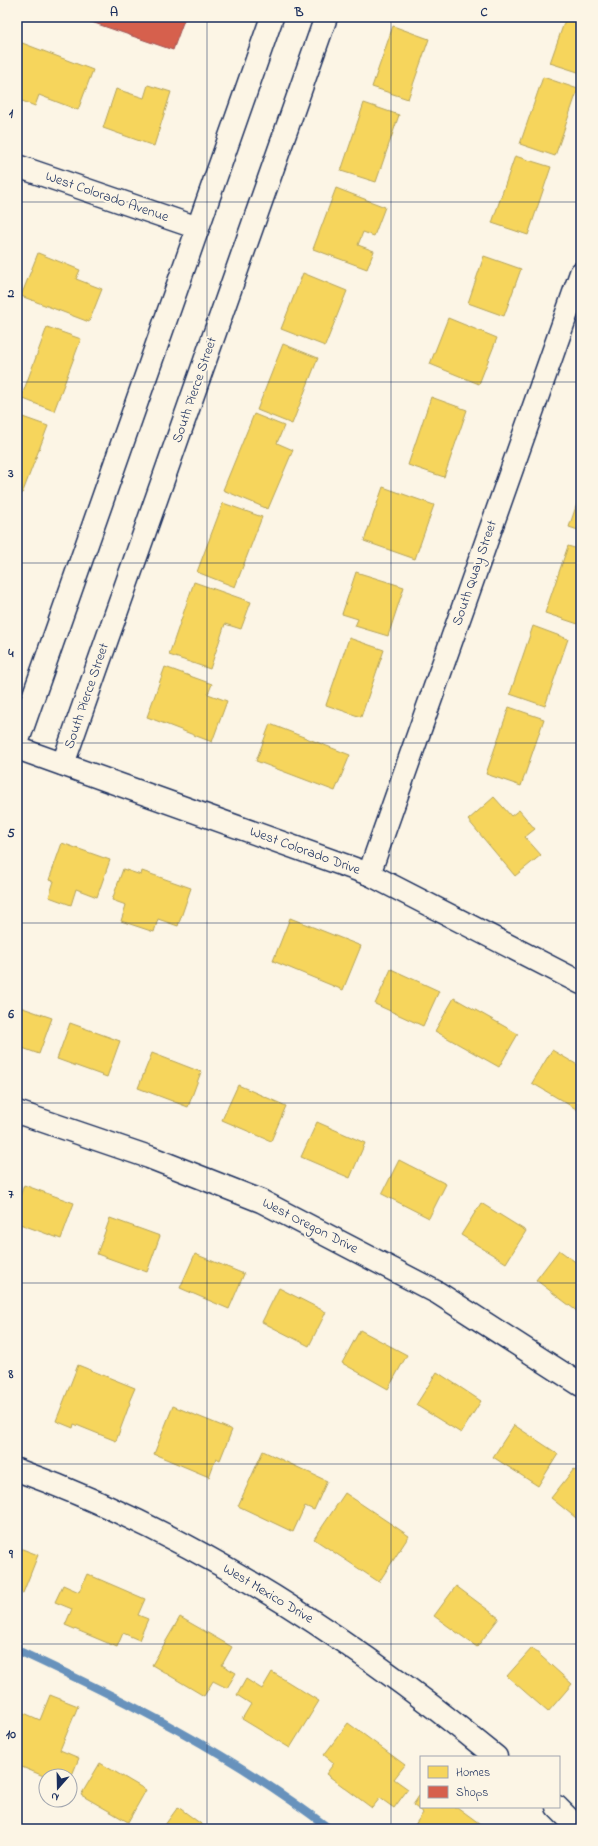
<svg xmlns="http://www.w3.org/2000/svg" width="598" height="1846" font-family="'Indie Flower',sans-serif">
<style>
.homes{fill:#f6d55c;stroke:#b4a35d}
.shops{fill:#d6604d;stroke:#9e5152}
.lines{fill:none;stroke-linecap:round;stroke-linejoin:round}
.stream{stroke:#6892bc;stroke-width:8}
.minor-casing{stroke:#1b2f5e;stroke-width:25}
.minor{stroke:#fcf5e5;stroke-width:22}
.grid{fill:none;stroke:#1b2f5e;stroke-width:1;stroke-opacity:0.55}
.labels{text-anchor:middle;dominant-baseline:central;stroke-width:4;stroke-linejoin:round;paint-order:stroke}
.street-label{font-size:14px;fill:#1b2f5e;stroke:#fcf5e5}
.neatline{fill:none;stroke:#1b2f5e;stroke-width:1.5}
.grid-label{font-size:13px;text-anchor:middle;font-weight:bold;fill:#1b2f5e}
</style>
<rect width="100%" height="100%" fill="#fcf5e5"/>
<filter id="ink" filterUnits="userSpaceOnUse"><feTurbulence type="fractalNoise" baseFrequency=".025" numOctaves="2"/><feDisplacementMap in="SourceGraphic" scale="8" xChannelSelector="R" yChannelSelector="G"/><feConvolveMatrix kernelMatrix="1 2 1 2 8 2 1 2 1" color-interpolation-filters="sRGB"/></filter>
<g filter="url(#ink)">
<!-- homes -->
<g class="homes">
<path d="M 424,17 L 437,17 L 436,21 Z"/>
<path d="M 566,17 L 581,17 L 581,73 L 550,63 Z"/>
<path d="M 393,26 L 429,39 L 408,99 L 372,87 Z"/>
<path d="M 17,41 L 93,70 L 78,110 L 39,95 L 35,106 L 17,99 Z"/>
<path d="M 543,77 L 578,89 L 555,156 L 520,144 Z"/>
<path d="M 148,85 L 171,92 L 154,146 L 103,128 L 116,89 L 144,98 Z"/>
<path d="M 364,103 L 399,115 L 376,182 L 341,171 Z"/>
<path d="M 515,156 L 551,167 L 528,235 L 492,223 Z"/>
<path d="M 336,188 L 385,207 L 374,236 L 363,232 L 358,245 L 374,251 L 367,269 L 313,249 Z"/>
<path d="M 38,253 L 80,270 L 76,279 L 102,289 L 89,322 L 21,296 Z"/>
<path d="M 484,256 L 521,269 L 504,316 L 468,303 Z"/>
<path d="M 303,273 L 347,291 L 325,346 L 281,329 Z"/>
<path d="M 448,318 L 497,338 L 479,384 L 430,364 Z"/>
<path d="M 47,327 L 81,339 L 54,411 L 21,398 Z"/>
<path d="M 283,344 L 318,358 L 292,424 L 257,410 Z"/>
<path d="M 431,397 L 467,410 L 444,477 L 408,465 Z"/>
<path d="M 254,414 L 284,426 L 277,443 L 293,450 L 268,509 L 223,490 Z"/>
<path d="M 17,415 L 48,426 L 22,494 L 17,492 Z"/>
<path d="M 383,487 L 434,505 L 415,559 L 364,541 Z"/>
<path d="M 581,492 L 581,531 L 569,527 Z"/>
<path d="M 223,503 L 262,517 L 235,587 L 197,572 Z"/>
<path d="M 568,546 L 581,550 L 581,625 L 545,613 Z"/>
<path d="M 356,572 L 404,587 L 388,636 L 355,626 L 358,619 L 342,614 Z"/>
<path d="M 194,582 L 251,602 L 241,629 L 225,624 L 210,669 L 169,655 Z"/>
<path d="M 533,626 L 568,639 L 545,706 L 510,694 Z"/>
<path d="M 349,638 L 384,650 L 361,717 L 326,705 Z"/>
<path d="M 165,667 L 212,684 L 208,694 L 227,701 L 212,742 L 147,717 Z"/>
<path d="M 509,707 L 544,719 L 521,786 L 486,774 Z"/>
<path d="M 270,724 L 350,755 L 335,791 L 256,761 Z"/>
<path d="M 494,797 L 511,816 L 519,810 L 535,829 L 525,837 L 541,855 L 515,876 L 468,820 Z"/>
<path d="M 62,843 L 110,860 L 97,897 L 76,889 L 71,905 L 49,897 L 54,881 L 49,880 Z"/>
<path d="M 123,869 L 141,875 L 142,871 L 191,888 L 178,926 L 158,919 L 154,932 L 121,921 L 126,905 L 112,900 Z"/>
<path d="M 290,918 L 361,946 L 343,990 L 273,961 Z"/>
<path d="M 391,969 L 439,991 L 423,1026 L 375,1004 Z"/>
<path d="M 454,998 L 518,1034 L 499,1067 L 435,1031 Z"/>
<path d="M 17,1006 L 52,1018 L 39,1054 L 17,1046 Z"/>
<path d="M 70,1023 L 120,1041 L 107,1077 L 57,1059 Z"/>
<path d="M 552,1050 L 581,1067 L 581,1104 L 578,1110 L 532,1083 Z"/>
<path d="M 152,1053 L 201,1072 L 188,1107 L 138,1088 Z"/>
<path d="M 238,1085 L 286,1106 L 271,1141 L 222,1120 Z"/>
<path d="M 317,1122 L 365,1143 L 350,1178 L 301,1157 Z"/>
<path d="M 399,1160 L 446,1184 L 429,1218 L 382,1194 Z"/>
<path d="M 24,1185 L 74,1203 L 61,1239 L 17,1223 L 17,1205 Z"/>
<path d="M 481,1203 L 526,1231 L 506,1263 L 461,1235 Z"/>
<path d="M 110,1218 L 160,1236 L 147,1272 L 97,1254 Z"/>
<path d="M 559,1250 L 581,1266 L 581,1308 L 578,1312 L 536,1280 Z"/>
<path d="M 195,1254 L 244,1274 L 229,1309 L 180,1288 Z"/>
<path d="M 279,1288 L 326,1312 L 309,1346 L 262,1322 Z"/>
<path d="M 360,1330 L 407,1355 L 388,1389 L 342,1363 Z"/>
<path d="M 78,1365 L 135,1388 L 129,1402 L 130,1403 L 116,1441 L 74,1424 L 73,1428 L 56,1421 Z"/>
<path d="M 437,1372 L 481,1401 L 461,1433 L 416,1405 Z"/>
<path d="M 173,1406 L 232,1430 L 220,1460 L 216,1458 L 209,1477 L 154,1454 Z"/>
<path d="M 514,1425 L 558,1454 L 538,1486 L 493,1457 Z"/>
<path d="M 263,1451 L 327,1481 L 314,1510 L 305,1506 L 293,1532 L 238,1506 Z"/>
<path d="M 574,1469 L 581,1474 L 581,1522 L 551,1498 Z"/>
<path d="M 345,1493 L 409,1536 L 379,1582 L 314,1539 Z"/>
<path d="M 17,1547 L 38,1555 L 23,1593 L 17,1591 Z"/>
<path d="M 87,1574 L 145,1599 L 138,1615 L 148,1619 L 139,1640 L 123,1633 L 117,1647 L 65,1625 L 72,1609 L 55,1602 L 63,1585 L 79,1592 Z"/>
<path d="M 456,1586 L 499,1618 L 477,1647 L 434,1616 Z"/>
<path d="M 180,1617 L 232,1647 L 222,1665 L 236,1673 L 227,1688 L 213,1681 L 204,1696 L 152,1665 Z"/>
<path d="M 532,1648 L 572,1684 L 548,1712 L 507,1676 Z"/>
<path d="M 272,1672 L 319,1701 L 290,1748 L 242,1719 L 251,1704 L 237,1695 L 246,1679 L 262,1689 Z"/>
<path d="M 50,1695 L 78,1706 L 60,1750 L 79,1758 L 70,1780 L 70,1776 L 46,1777 L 17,1765 L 17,1729 L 24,1713 L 40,1720 Z"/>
<path d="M 348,1723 L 405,1765 L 394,1779 L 408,1789 L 394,1808 L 380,1798 L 372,1808 L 326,1774 L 334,1763 L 324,1755 Z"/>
<path d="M 100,1763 L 146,1790 L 128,1822 L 81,1795 Z"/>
<path d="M 421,1793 L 421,1807 L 457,1807 L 487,1829 L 412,1829 L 423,1813 L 413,1805 Z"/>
<path d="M 178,1807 L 208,1829 L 162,1829 Z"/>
</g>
<!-- shops -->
<path class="shops" d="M 77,17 L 185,17 L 173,50 Z"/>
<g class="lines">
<!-- stream -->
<path class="stream" d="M 17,1650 C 127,1701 234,1755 330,1829"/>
<defs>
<g id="minor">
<path d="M 17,166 L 198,228"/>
<path d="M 17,743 L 272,17"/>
<path d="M 17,748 L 369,874 L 581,983"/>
<path d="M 63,764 L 326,17"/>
<path d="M 369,874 L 581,273"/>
<path d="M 17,1112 L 149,1157 L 261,1201 L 438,1293 L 581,1385"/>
<path d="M 17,1470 C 192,1533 353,1639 496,1757"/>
<path d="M 557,1807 L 579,1829"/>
</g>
</defs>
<!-- minor casing -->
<use href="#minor" class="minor-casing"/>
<!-- minor -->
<use href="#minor" class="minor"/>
</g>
</g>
<!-- grid -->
<path class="grid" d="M 207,17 L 207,1829M 391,17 L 391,1829M 17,202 L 581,202M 17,382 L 581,382M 17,563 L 581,563M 17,743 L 581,743M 17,923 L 581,923M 17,1103 L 581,1103M 17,1283 L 581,1283M 17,1464 L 581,1464M 17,1644 L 581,1644"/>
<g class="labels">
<!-- street labels -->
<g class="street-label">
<text transform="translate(107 197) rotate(19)">West Colorado Avenue</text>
<text transform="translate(195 390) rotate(-71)">South Pierce Street</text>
<text transform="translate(475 573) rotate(-71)">South Quay Street</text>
<text transform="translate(87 696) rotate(-71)">South Pierce Street</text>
<text transform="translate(305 851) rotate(20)">West Colorado Drive</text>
<text transform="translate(310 1226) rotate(27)">West Oregon Drive</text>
<text transform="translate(268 1594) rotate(31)">West Mexico Drive</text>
</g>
</g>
<!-- margin -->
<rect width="598" height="1846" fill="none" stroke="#fcf5e5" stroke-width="44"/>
<!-- legend -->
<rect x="420" y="1756" width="140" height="52" fill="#fcf5e5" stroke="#a2a6af"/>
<rect x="428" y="1766" width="20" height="12" fill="#f6d55c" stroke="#a2a6af"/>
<text x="456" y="1776" font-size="12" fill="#1b2f5e">Homes</text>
<rect x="428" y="1786" width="20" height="12" fill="#d6604d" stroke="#a2a6af"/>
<text x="456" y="1796" font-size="12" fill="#1b2f5e">Shops</text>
<!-- north arrow -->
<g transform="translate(58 1788) rotate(200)"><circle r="19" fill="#fcf5e5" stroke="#a2a6af"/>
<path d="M0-3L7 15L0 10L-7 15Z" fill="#1b2f5e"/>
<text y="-6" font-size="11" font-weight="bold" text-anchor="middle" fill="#1b2f5e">N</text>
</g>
<rect x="22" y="22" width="554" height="1802" class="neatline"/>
<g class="grid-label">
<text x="114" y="16">A</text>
<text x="299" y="16">B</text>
<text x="484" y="16">C</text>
<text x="11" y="117">1</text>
<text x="11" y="297">2</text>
<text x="11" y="477">3</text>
<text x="11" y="657">4</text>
<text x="11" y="837">5</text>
<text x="11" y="1018">6</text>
<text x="11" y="1198">7</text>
<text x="11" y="1378">8</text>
<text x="11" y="1558">9</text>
<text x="11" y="1738">10</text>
</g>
</svg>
